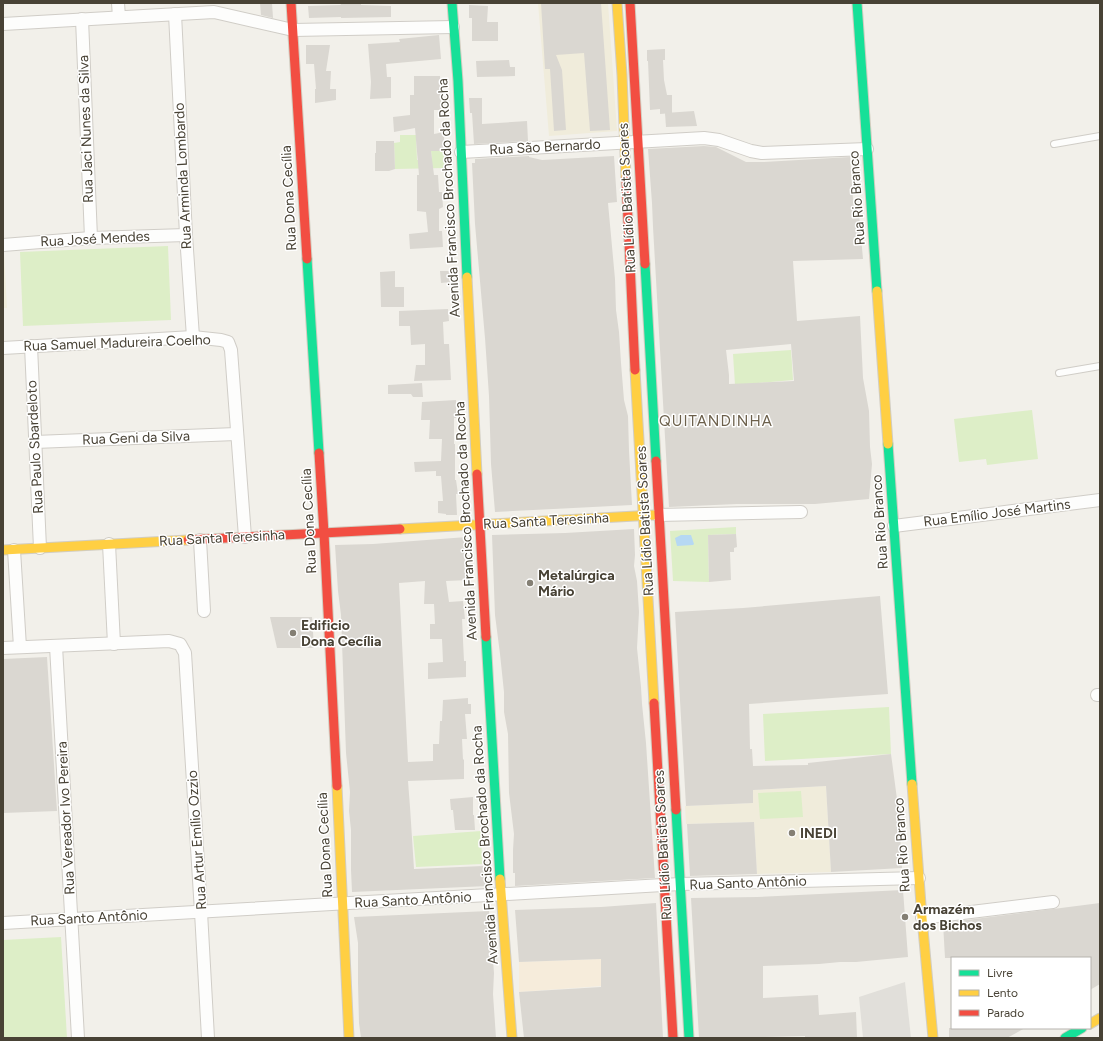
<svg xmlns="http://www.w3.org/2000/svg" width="1103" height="1041" font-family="Figtree,sans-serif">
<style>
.commercial{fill:#f6ecdb}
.education{fill:#f0ecdb}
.green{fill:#ddeec7}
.parking{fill:#e1dfda}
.water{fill:#b6d8f3}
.building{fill:#dad7d1;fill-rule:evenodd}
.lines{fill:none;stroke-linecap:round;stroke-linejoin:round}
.lane-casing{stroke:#d0cdc7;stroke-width:8}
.street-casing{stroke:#d0cdc7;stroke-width:14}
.fast-casing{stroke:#d2cdc0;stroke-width:11}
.slow-casing{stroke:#d2cdc0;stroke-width:11}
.jam-casing{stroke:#d2cdc0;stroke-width:11}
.lane{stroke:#fdfdfc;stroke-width:6}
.street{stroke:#fdfdfc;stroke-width:12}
.fast{stroke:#16e098;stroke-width:9}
.slow{stroke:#ffcf43;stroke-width:9}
.jam{stroke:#f24e42;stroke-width:9}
.poi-dot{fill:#847f74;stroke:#fff;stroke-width:1.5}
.labels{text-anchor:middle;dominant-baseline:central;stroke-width:3;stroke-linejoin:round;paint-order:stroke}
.street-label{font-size:14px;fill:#484235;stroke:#fff}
.poi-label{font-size:14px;font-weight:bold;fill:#484235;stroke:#fff;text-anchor:start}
.neighbourhood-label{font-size:15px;letter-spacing:1px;fill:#6c604b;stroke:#fff}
</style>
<rect width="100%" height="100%" fill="#f2f0ea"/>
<!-- commercial -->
<path class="commercial" d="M 601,959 L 601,986 L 519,992 L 519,962 Z"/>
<!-- education -->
<g class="education">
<path d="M 538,3 L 608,3 L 617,131 L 549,136 Z"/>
<path d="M 3,253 L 4,253 L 7,308 L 3,308 Z"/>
<path d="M 826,786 L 831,872 L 757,874 L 754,822 L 686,824 L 685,806 L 753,803 L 753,790 Z"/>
</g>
<!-- green -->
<g class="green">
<path d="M 400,135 L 416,135 L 417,160 L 432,160 L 431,151 L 444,151 L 445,168 L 395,169 L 394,143 L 400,142 Z"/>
<path d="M 168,246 L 171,320 L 23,326 L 20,252 Z"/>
<path d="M 791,350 L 793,380 L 735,385 L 733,354 Z"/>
<path d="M 1032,410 L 1038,459 L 987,465 L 986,459 L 959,462 L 954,419 Z"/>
<path d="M 736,527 L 736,534 L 708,535 L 709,582 L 673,581 L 670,531 Z"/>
<path d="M 889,707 L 891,754 L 765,761 L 763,714 Z"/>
<path d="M 801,791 L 803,817 L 760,819 L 758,793 Z"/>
<path d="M 481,831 L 482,864 L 416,867 L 413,836 Z"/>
<path d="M 61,937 L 67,1038 L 3,1038 L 3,940 Z"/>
</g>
<!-- parking -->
<path class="parking" d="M 905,982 L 911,1038 L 863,1038 L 859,997 Z"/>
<!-- water -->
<path class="water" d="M 681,535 L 691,535 L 694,544 L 693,545 L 677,546 L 675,538 Z"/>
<!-- building -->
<g class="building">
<path d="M 260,3 L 272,3 L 273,18 L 261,15 Z"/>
<path d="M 340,3 L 361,3 L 361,5 L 391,6 L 391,17 L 341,18 L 341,17 L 309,18 L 308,6 L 341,5 Z"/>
<path d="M 541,3 L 601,3 L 610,130 L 590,131 L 584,53 L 556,55 L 562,70 L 566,130 L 554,131 L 550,69 L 545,69 Z"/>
<path d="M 469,5 L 488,6 L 487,22 L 498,22 L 498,41 L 472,41 L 472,18 L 469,18 Z"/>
<path d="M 439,35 L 441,59 L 386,64 L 387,77 L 391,77 L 391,98 L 370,99 L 371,82 L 368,44 L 400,42 L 399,39 Z"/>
<path d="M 306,45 L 330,45 L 326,71 L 331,71 L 330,89 L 336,89 L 336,100 L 315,103 L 315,89 L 316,89 L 314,64 L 306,64 Z"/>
<path d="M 665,49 L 665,60 L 663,60 L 664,80 L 667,95 L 672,95 L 672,113 L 660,114 L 660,109 L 650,110 L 648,61 L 647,61 L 647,50 Z"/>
<path d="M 509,60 L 510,67 L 515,67 L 515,76 L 477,77 L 476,61 Z"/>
<path d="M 414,76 L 440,76 L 442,110 L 434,110 L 434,134 L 444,132 L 444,151 L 431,151 L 434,175 L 438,175 L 439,192 L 442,192 L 443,207 L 439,209 L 439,231 L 442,231 L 443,247 L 410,249 L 409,234 L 428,232 L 426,212 L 417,211 L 417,175 L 419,175 L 415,128 L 394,132 L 393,117 L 410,115 L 410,95 L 414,95 Z"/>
<path d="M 469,98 L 482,98 L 482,124 L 527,121 L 528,141 L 474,144 L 472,113 L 470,113 Z"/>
<path d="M 694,111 L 697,126 L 666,127 L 665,113 Z"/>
<path d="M 376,141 L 394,141 L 395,169 L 389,171 L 375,171 L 375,153 L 376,153 Z"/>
<path d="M 704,146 L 716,147 L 746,162 L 764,162 L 850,157 L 854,214 L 859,214 L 863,259 L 793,261 L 797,321 L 860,316 L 863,378 L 869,411 L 870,447 L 872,464 L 869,499 L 815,504 L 737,504 L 669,507 L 653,227 L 652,203 L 648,149 ZM 791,344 L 794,381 L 729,384 L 729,375 L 726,350 Z"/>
<path d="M 529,156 L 529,157 L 542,160 L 614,156 L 617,202 L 608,203 L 615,279 L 616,310 L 619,332 L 621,363 L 624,400 L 628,416 L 629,451 L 632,505 L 495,512 L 491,464 L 489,396 L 485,338 L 475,224 L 472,163 L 475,163 L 475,159 Z"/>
<path d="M 395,271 L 395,287 L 404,287 L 404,307 L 381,307 L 380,272 Z"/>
<path d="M 440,271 L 450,271 L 451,282 L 441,283 Z"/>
<path d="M 448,309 L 449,321 L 443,322 L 444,344 L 449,344 L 451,380 L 414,381 L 416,365 L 425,365 L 425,344 L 411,345 L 410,326 L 399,326 L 399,311 Z"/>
<path d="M 422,383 L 423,397 L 413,397 L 411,394 L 388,394 L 388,385 Z"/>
<path d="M 456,400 L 456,418 L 454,418 L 454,444 L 455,444 L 455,480 L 456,480 L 458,494 L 456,494 L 457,515 L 446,515 L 446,514 L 438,513 L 438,501 L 443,501 L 441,476 L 436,476 L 436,471 L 415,472 L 414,462 L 441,461 L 442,439 L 429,439 L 430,420 L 421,420 L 422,402 Z"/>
<path d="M 634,529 L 635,555 L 634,566 L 637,581 L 639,612 L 637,648 L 641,687 L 642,704 L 646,743 L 655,878 L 515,886 L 515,873 L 513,873 L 513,850 L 514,834 L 509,793 L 508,734 L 504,712 L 504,692 L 500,654 L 495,615 L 492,535 L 565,533 Z"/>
<path d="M 736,534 L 737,547 L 734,548 L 734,552 L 730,552 L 731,580 L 709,582 L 708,535 Z"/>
<path d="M 467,537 L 469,580 L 446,581 L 449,602 L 463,601 L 465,619 L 462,619 L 464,661 L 466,661 L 466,677 L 428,679 L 428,663 L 443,662 L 442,639 L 430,639 L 430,624 L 435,624 L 434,604 L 424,604 L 425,581 L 399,583 L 408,762 L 433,761 L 433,744 L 439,744 L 440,721 L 442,721 L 443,700 L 468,698 L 468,704 L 471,704 L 471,714 L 465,714 L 467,739 L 462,739 L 463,760 L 464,759 L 464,779 L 408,781 L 410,807 L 414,869 L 483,866 L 488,886 L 352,892 L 351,870 L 351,830 L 349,811 L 350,792 L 346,753 L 341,615 L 338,591 L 335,545 L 373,544 Z"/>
<path d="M 880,596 L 888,694 L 749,704 L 750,749 L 752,749 L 753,766 L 808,765 L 808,763 L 891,754 L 899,814 L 902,868 L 831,872 L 826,786 L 753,790 L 753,803 L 686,806 L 675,612 L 743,608 Z"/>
<path d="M 270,617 L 312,617 L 314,648 L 277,648 Z"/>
<path d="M 47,657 L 57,811 L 3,813 L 3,659 Z"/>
<path d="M 473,797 L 473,815 L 474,815 L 475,830 L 455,830 L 453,810 L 451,810 L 450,799 Z"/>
<path d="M 754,822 L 757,874 L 690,876 L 687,824 Z"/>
<path d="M 903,890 L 908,957 L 856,962 L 840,962 L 819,964 L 763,966 L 763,998 L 818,995 L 819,1015 L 856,1012 L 857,1038 L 805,1038 L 805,1036 L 765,1037 L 765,1038 L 699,1038 L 691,898 L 757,897 Z"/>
<path d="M 656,903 L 663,1038 L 524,1038 L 519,992 L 601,987 L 601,959 L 519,962 L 515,910 L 601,907 Z"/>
<path d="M 1100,903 L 1100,984 L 1090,990 L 1090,958 L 945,958 L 943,923 Z"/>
<path d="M 489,911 L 494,973 L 493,994 L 496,1038 L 361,1038 L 359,1023 L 358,983 L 358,943 L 354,917 Z"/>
<path d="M 949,1028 L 1025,1028 L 1007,1038 L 949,1038 Z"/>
</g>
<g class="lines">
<defs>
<g id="lane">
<path d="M 1054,144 L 1100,136"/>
<path d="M 1059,373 L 1100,366"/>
</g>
<g id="street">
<path d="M 118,3 L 119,17"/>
<path d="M 175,14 L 186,235 L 193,337"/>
<path d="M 82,19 L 91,238"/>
<path d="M 3,24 L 214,12 L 293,30 L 453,27"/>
<path d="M 461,152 L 704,138 L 719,140 L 751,151 L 762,153 L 867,149"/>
<path d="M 3,245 L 91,238 L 186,235"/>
<path d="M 31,346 L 40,548"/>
<path d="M 3,348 L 193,337 L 221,340 L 228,342 L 231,350 L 245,537"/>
<path d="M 35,442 L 236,434"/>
<path d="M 658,515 L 801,512"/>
<path d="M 894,526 L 1100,500"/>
<path d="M 200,540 L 204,611"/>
<path d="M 109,544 L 114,644"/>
<path d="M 14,550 L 20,647"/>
<path d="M 56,646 L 78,1038"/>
<path d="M 3,648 L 169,641 L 180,644 L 185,653 L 201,912 L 208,1038"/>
<path d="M 1097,695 L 1100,695"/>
<path d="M 922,918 L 1053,902"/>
<path d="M 3,923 L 680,884 L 919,878"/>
</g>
<g id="fast">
<path d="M 452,3 L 458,81 L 467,277"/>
<path d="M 857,3 L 877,291"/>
<path d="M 307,259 L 319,453"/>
<path d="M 645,264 L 656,461"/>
<path d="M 888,444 L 912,784"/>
<path d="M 486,637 L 500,879"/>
<path d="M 676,810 L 689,1038"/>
<path d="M 1065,1038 L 1082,1028"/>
</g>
<g id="slow">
<path d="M 617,3 L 622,75 L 626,178"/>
<path d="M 467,277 L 477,474"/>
<path d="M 877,291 L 888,444"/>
<path d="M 635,370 L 654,703"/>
<path d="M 400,529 L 654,515"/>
<path d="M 3,550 L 188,540"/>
<path d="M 912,784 L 922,918 L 933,1038"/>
<path d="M 337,786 L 349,1038"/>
<path d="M 500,879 L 512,1038"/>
<path d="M 1090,1024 L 1100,1018"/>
</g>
<g id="jam">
<path d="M 291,3 L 307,259"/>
<path d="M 630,3 L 645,264"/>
<path d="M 626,178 L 635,370"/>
<path d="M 319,453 L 324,533 L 337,786"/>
<path d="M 656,461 L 676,810"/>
<path d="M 477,474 L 486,637"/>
<path d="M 188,540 L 400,529"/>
<path d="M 654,703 L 673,1038"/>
</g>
</defs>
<!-- lane casing -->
<use href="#lane" class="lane-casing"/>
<!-- street casing -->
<use href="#street" class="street-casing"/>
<!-- fast casing -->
<use href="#fast" class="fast-casing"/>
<!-- slow casing -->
<use href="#slow" class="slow-casing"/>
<!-- jam casing -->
<use href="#jam" class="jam-casing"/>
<!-- lane -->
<use href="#lane" class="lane"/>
<!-- street -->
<use href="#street" class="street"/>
<!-- fast -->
<use href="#fast" class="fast"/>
<!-- slow -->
<use href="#slow" class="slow"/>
<!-- jam -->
<use href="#jam" class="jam"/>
</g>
<!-- markers -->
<g class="poi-dot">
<circle cx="530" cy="583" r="4"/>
<circle cx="293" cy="633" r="4"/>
<circle cx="792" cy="833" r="4"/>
<circle cx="905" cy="917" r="4"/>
</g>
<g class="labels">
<!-- street labels -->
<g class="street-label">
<text transform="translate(86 129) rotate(-92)">Rua Jaci Nunes da Silva</text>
<text transform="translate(545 147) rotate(-3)">Rua São Bernardo</text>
<text transform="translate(183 176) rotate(-93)">Rua Arminda Lombardo</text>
<text transform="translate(289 198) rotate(-93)">Rua Dona Cecília</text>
<text transform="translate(449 198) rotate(-93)">Avenida Francisco Brochado da Rocha</text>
<text transform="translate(627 198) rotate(-93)">Rua Lídio Batista Soares</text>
<text transform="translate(857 198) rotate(-94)">Rua Rio Branco</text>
<text transform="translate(95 239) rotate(-3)">Rua José Mendes</text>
<text transform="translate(117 343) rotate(-2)">Rua Samuel Madureira Coelho</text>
<text transform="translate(136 438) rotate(-2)">Rua Geni da Silva</text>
<text transform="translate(35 447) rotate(-93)">Rua Paulo Sbardeloto</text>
<text transform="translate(997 513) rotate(-7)">Rua Emílio José Martins</text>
<text transform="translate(309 521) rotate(-93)">Rua Dona Cecília</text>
<text transform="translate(466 521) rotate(-93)">Avenida Francisco Brochado da Rocha</text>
<text transform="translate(546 521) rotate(-3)">Rua Santa Teresinha</text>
<text transform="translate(645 521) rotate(-93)">Rua Lídio Batista Soares</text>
<text transform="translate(880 522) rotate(-94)">Rua Rio Branco</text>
<text transform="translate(222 538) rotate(-3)">Rua Santa Teresinha</text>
<text transform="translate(66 818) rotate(-93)">Rua Vereador Ivo Pereira</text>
<text transform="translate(197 840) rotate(-94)">Rua Artur Emílio Ozzio</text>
<text transform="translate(325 845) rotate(-93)">Rua Dona Cecília</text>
<text transform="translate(485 845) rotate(-94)">Avenida Francisco Brochado da Rocha</text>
<text transform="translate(663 845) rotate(-93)">Rua Lídio Batista Soares</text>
<text transform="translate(902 845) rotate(-94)">Rua Rio Branco</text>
<text transform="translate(748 883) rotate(-2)">Rua Santo Antônio</text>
<text transform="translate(413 900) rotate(-3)">Rua Santo Antônio</text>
<text transform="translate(89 918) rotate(-3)">Rua Santo Antônio</text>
</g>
<!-- poi labels -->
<g class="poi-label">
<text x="538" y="575">Metalúrgica<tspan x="538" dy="16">Mário</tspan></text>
<text x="301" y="625">Edificio<tspan x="301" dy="16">Dona Cecília</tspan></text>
<text x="800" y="833">INEDI</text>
<text x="913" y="909">Armazém<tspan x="913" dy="16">dos Bichos</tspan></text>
</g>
<!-- neighbourhood labels -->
<g class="neighbourhood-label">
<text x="716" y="421">QUITANDINHA</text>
</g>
</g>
<!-- border -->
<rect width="1103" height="1041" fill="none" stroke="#484235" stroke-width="8"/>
<!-- legend -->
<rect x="951" y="957" width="140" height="72" fill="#ffffff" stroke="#b6b3ae"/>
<rect x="959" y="970" width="20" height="6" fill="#16e098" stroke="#b6b3ae"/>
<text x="987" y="977" font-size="12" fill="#484235">Livre</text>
<rect x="959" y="990" width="20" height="6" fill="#ffcf43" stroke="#b6b3ae"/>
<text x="987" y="997" font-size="12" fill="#484235">Lento</text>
<rect x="959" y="1010" width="20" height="6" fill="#f24e42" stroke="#b6b3ae"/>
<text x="987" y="1017" font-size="12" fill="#484235">Parado</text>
</svg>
